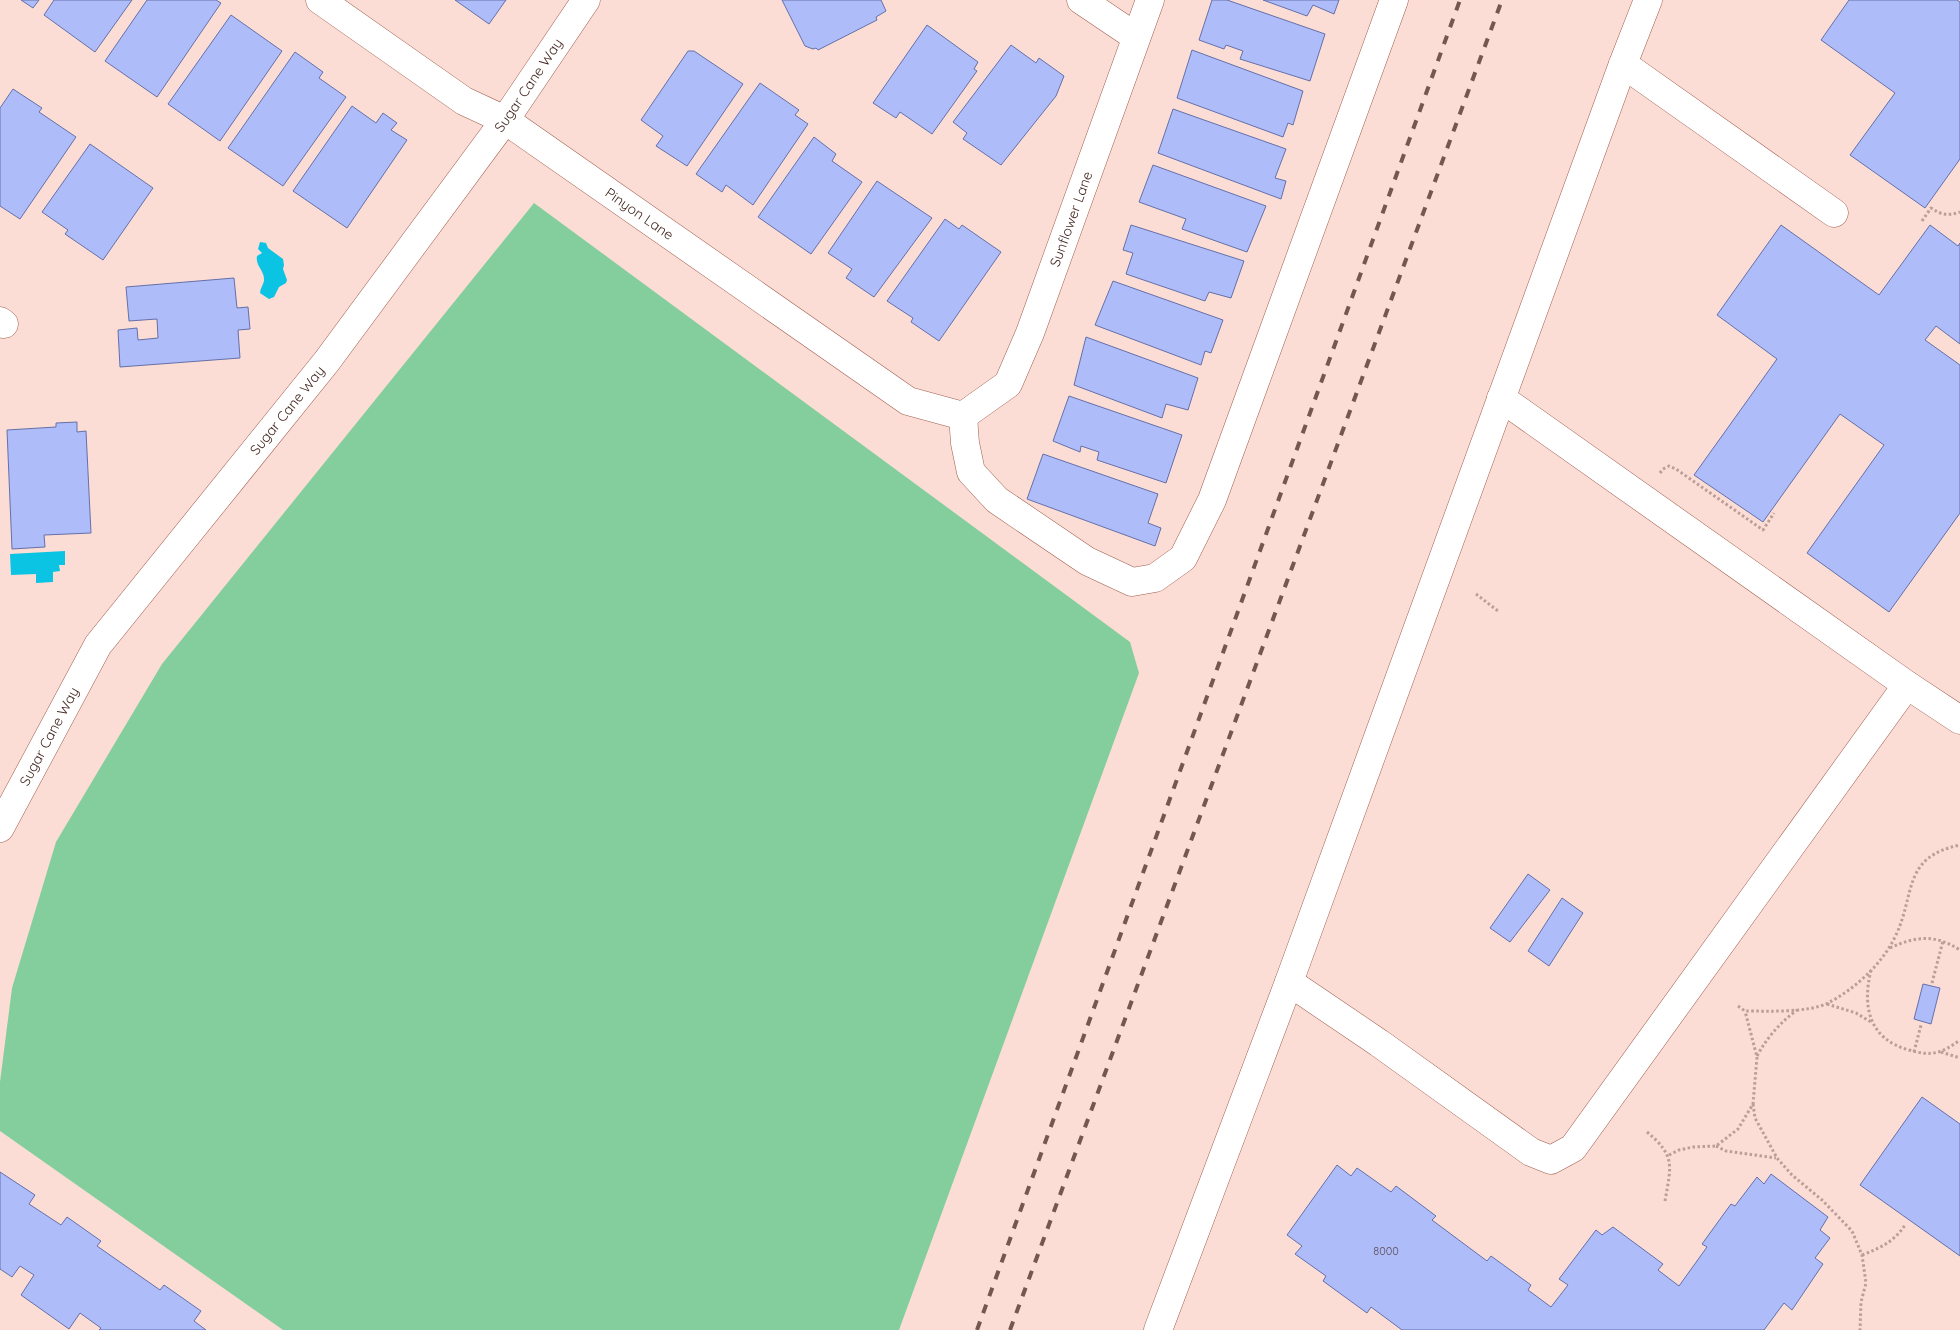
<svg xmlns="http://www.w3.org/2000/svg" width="1960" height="1330" font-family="Quicksand,sans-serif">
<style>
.green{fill:#83ce9c}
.water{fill:#0bc4e3}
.building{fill:#aebcfa;stroke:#6470a9}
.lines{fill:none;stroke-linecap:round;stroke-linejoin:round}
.minor-casing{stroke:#a15f50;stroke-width:29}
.path{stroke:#bb9e96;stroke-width:3;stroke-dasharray:2.5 2.5;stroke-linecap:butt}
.minor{stroke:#fff;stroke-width:28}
.rail{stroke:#745750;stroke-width:4;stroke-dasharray:9 9;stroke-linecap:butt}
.labels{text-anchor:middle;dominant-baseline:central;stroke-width:4.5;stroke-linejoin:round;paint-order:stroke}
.number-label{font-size:11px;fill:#5e4c56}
.street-label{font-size:14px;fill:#432720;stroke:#fff}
</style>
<rect width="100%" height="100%" fill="#fbddd5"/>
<!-- green -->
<path class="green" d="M 534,203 L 1130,642 L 1139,673 L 899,1330 L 283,1330 L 0,1131 L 0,1082 L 12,988 L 56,842 L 162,664 Z"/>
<!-- water -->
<g class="water">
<path d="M 260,242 L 266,243 L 268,248 L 283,259 L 284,265 L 283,269 L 287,280 L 286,283 L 279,287 L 274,297 L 269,299 L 260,293 C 260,289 263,285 264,281 C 265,271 255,266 257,256 L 262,253 L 258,249 Z"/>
<path d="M 65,551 L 65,565 L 59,565 L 60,571 L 53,572 L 53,582 L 36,583 L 36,574 L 11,575 L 10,554 Z"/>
</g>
<!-- building -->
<g class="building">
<path d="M 21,0 L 39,0 L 33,8 Z"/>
<path d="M 54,0 L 132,0 L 95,52 L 44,15 Z"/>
<path d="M 147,0 L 216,0 L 221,3 L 157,97 L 105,61 Z"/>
<path d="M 455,0 L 506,0 L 489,24 Z"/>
<path d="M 782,0 L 881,0 L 886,11 L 876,17 L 877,20 L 818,50 L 816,48 L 813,49 L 805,46 Z"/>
<path d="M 1212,0 L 1227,0 L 1325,34 L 1310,81 L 1240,59 L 1243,51 L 1226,45 L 1224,49 L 1199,40 Z"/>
<path d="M 1263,0 L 1339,0 L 1334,14 L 1313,5 L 1307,16 Z"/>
<path d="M 1849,0 L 1957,0 L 1960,2 L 1960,159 L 1925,208 L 1850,155 L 1895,93 L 1821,40 Z"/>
<path d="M 231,15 L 282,51 L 220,141 L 168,104 Z"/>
<path d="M 927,25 L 978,62 L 974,69 L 977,71 L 932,134 L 900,112 L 896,118 L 873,103 Z"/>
<path d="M 1011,45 L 1036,63 L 1039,58 L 1064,76 L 1056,96 L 1001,165 L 963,139 L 967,133 L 953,122 Z"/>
<path d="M 1192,50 L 1303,91 L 1293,125 L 1288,123 L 1283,137 L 1177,98 Z"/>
<path d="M 688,51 L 694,51 L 743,84 L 687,166 L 656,146 L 663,136 L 641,120 Z"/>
<path d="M 295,52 L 323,72 L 319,78 L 346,97 L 283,186 L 228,148 Z"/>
<path d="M 760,83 L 799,110 L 795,115 L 808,124 L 753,205 L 726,185 L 722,192 L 696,174 Z"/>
<path d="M 13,89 L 42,108 L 39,112 L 76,137 L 20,219 L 0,206 L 0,108 Z"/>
<path d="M 352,106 L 376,123 L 383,113 L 397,123 L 391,130 L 407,140 L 347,228 L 293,191 Z"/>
<path d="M 1173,109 L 1286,149 L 1275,178 L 1286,181 L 1281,199 L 1158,153 Z"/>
<path d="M 814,137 L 836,154 L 832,161 L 862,182 L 811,254 L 758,217 Z"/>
<path d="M 90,144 L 153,188 L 103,260 L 65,234 L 68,230 L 42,212 Z"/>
<path d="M 1153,165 L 1266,206 L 1247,252 L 1182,229 L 1186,219 L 1139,202 Z"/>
<path d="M 877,181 L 932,218 L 874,297 L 846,278 L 852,269 L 828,253 Z"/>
<path d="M 945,219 L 959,229 L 962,225 L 1001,252 L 939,341 L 911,322 L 913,318 L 887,301 Z"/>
<path d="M 1131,225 L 1244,261 L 1231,298 L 1209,292 L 1205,301 L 1126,274 L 1133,253 L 1123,250 Z"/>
<path d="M 1781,225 L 1879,295 L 1930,225 L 1958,246 L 1960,243 L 1960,344 L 1936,326 L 1925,340 L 1960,365 L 1960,513 L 1889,612 L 1807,553 L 1884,445 L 1840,414 L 1763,522 L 1694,475 L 1777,359 L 1717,315 Z"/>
<path d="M 234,278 L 237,308 L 248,307 L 250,329 L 238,330 L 240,358 L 120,367 L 118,330 L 137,328 L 138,340 L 158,338 L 157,319 L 129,321 L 126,287 Z"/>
<path d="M 1113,281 L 1223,320 L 1211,353 L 1205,351 L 1201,365 L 1095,325 Z"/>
<path d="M 1086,337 L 1198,378 L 1188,410 L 1166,404 L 1162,418 L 1074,385 Z"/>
<path d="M 1069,396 L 1182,435 L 1166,483 L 1097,460 L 1099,452 L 1081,446 L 1080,452 L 1053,441 Z"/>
<path d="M 77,422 L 77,432 L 86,431 L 91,533 L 44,535 L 45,547 L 12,549 L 7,430 L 56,427 L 56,423 Z"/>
<path d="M 1043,454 L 1158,494 L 1148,523 L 1161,528 L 1155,546 L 1027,499 Z"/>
<path d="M 1528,874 L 1550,890 L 1510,942 L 1490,928 Z"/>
<path d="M 1562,898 L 1583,913 L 1549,966 L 1528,951 Z"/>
<path d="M 1923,984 L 1940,988 L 1931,1024 L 1914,1019 Z"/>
<path d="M 1922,1097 L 1960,1124 L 1960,1256 L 1860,1185 Z"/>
<path d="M 1337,1165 L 1351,1176 L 1357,1168 L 1391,1192 L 1396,1186 L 1436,1216 L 1432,1220 L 1487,1261 L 1491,1256 L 1531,1285 L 1528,1290 L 1551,1307 L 1568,1285 L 1559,1279 L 1596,1230 L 1602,1235 L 1613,1227 L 1663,1264 L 1658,1270 L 1679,1286 L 1707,1247 L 1702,1244 L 1731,1204 L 1735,1206 L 1757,1177 L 1764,1184 L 1771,1174 L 1828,1217 L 1820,1230 L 1830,1238 L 1815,1258 L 1823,1264 L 1792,1310 L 1784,1303 L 1764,1330 L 1402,1330 L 1371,1307 L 1367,1313 L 1323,1281 L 1326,1276 L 1295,1254 L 1302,1246 L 1287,1235 Z"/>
<path d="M 0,1172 L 35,1195 L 29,1204 L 61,1225 L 67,1217 L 101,1241 L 97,1246 L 160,1290 L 164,1285 L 201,1311 L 194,1321 L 206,1330 L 99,1330 L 101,1328 L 80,1313 L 69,1329 L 21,1295 L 34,1275 L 20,1266 L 12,1277 L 0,1269 Z"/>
</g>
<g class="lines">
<defs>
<g id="minor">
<path id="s1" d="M 320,0 L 464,101 L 505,120 L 908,401 L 963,416"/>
<path d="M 1081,0 L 1136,37"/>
<path d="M 1623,64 L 1834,213"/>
<path d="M 0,321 L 4,324"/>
<path d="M 1501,398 L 1907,685 L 1960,720"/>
<path d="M 963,416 L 965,443 L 971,472 L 997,500 L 1087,561 L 1132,582 L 1155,578 L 1183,558 L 1212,500 L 1394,0"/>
<path id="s2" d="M 963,416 L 1008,384 L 1030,333 L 1150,0"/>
<path id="s3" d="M 0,828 L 98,645 L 327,361 L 505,120 L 586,0"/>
<path d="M 1289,982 L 1379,1043 L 1531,1152 L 1551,1160 L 1573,1148 L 1907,685"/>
<path d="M 1158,1330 L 1289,982 L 1623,64 L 1648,0"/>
</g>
</defs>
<!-- minor casing -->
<use href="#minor" class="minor-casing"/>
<!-- path -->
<g class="path">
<path d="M 1922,221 L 1931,208 C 1941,215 1949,216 1960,212"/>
<path d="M 1660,473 L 1663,469 L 1669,466 L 1676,469 L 1763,530 L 1774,513"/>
<path d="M 1476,594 L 1498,611"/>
<path d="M 1890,948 C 1916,936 1935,934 1960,950"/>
<path d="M 1871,970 C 1862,1007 1869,1039 1909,1050 C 1932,1057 1942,1053 1960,1040"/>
<path d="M 1932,983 L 1943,941"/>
<path d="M 1827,1004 L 1856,1013 L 1871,1022"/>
<path d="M 1738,1006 L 1745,1011 C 1767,1011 1808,1013 1828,1003 C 1855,989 1882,964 1895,937 C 1916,895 1901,857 1960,845"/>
<path d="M 1914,1052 L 1921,1025"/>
<path d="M 1941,1052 L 1960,1058"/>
<path d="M 1757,1056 C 1768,1036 1780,1023 1797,1010"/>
<path d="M 1753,1104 L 1755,1118 L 1777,1158 L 1792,1175 L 1822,1200 L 1852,1231 L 1862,1255 L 1866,1283 L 1861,1302 L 1860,1330"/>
<path d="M 1647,1132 C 1676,1156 1671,1166 1665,1201"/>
<path d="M 1716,1146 L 1726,1151 L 1776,1158"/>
<path d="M 1669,1155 L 1679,1150 L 1693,1147 L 1716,1146 L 1738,1129 L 1753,1104 L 1757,1057 L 1745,1011"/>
<path d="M 1862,1255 C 1880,1248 1894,1242 1905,1225"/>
</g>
<!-- minor -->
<use href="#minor" class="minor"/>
<!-- rail -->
<g class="rail">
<path d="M 977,1330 L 1460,0"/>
<path d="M 1010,1330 L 1502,0"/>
</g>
</g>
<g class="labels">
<!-- number labels -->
<g class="number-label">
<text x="1386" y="1251">8000</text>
</g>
<!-- street labels -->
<g class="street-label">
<text stroke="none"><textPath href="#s3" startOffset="914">Sugar Cane Way</textPath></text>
<text stroke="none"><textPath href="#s1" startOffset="385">Pinyon Lane</textPath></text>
<text stroke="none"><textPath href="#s2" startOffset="232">Sunflower Lane</textPath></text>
<text stroke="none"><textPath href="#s3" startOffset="509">Sugar Cane Way</textPath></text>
<text stroke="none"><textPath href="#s3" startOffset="104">Sugar Cane Way</textPath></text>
</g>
</g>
</svg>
